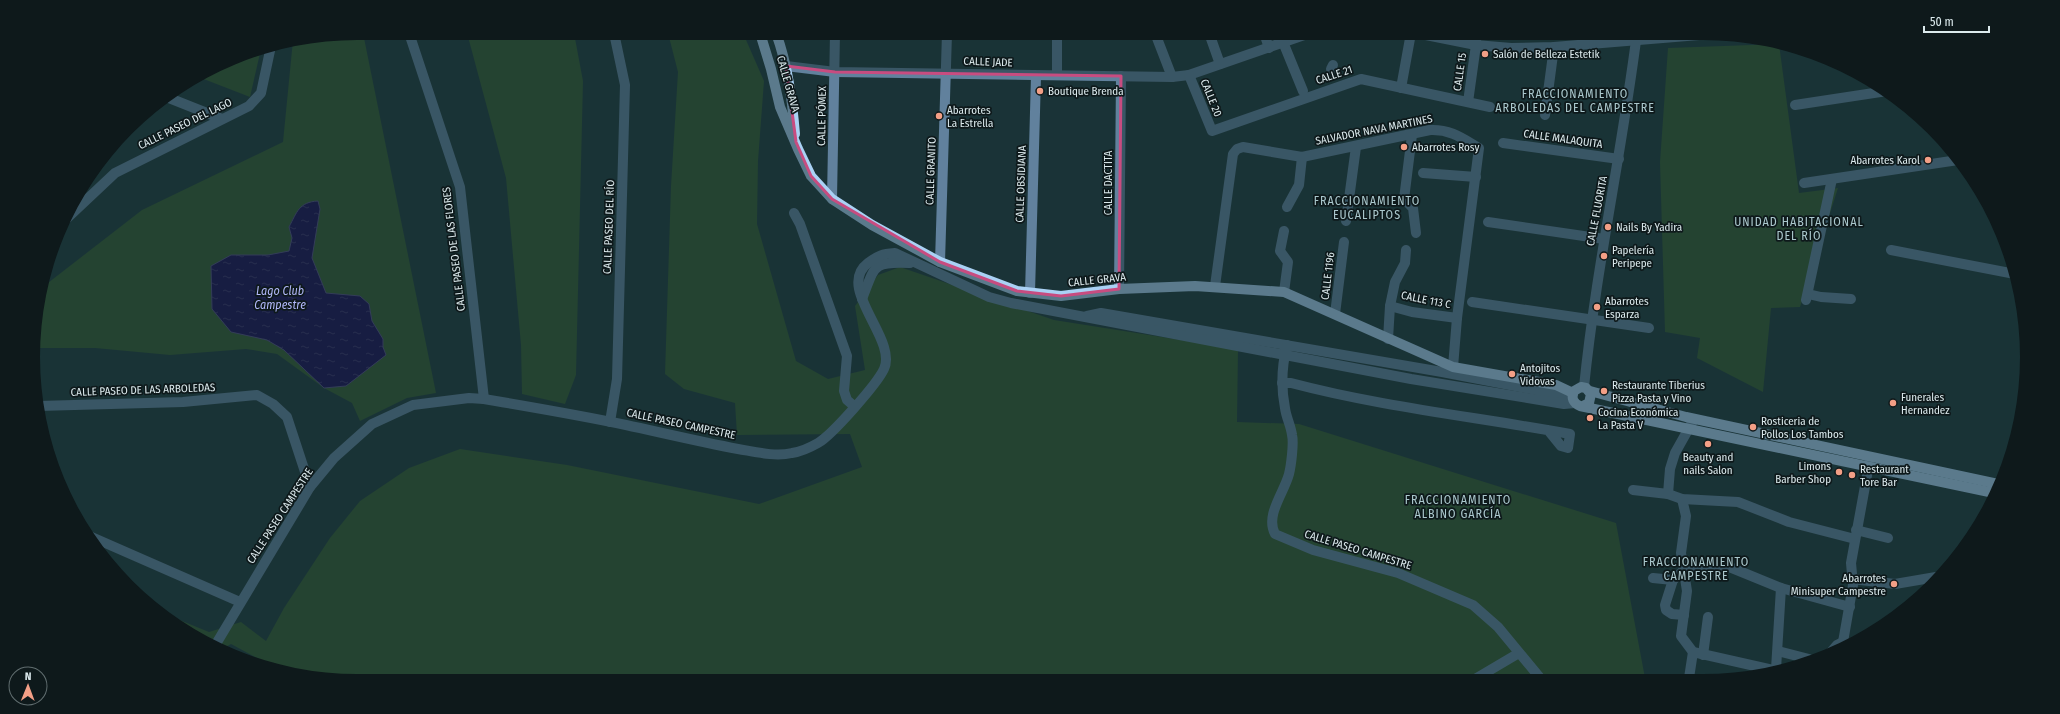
<svg xmlns="http://www.w3.org/2000/svg" width="2060" height="714" font-family="'Fira Sans Condensed',sans-serif">
<style>
.green{fill:#31572b}
.water{fill:url(#water-ripples);stroke:#514880}
.lines{fill:none;stroke-linecap:round;stroke-linejoin:round}
.minor{stroke:#61819d;stroke-width:10}
.major{stroke:#aad1f4;stroke-width:10}
.marked{fill:none;stroke:#c84c80;stroke-width:3;stroke-linejoin:round}
.poi-dot{fill:#f39f86;stroke:#0e191b;stroke-width:1.5}
.labels{text-anchor:middle;dominant-baseline:central;stroke-width:3.5;stroke-linejoin:round;paint-order:stroke}
.poi-label{font-size:11px;fill:#dceaed;stroke:#0e191b;text-anchor:start}
.street-label{font-size:11px;fill:#dceaed;stroke:#0e191b}
.neighbourhood-label{font-size:12px;letter-spacing:1px;fill:#abc8cd;stroke:#0e191b}
.water-label{font-size:12px;font-style:italic;fill:#b2b8fa;stroke:#0e191b}
</style>
<defs>
<pattern id="water-ripples" width="26" height="14" patternUnits="userSpaceOnUse"><rect width="26" height="14" fill="#160351"/><path d="M2 4q2-2 4 0t4 0M15 11q2-2 4 0t4 0" fill="none" stroke="#37286a"/></pattern>
</defs>
<rect width="100%" height="100%" fill="#1a3337"/>
<!-- green -->
<g class="green">
<path d="M 363,33 L 436,393 L 407,398 L 360,421 L 352,403 L 324,388 L 277,354 L 246,349 L 170,355 L 95,348 L 35,348 L 36,315 L 44,286 L 142,210 L 283,142 L 293,40 Z"/>
<path d="M 467,33 L 574,33 L 583,81 L 576,375 L 565,404 L 522,394 L 521,345 L 506,178 Z"/>
<path d="M 668,33 L 743,33 L 764,81 L 758,161 L 757,224 L 796,361 L 828,379 L 865,370 L 855,306 L 878,275 L 900,267 L 1054,320 L 1238,349 L 1237,422 L 1299,424 L 1616,523 L 1645,678 L 357,681 L 273,670 L 264,666 L 259,659 L 231,644 L 224,648 L 177,626 L 160,612 L 209,632 L 241,622 L 266,641 L 284,608 L 330,538 L 360,501 L 409,468 L 460,449 L 567,465 L 759,504 L 862,467 L 850,434 L 737,435 L 735,403 L 684,389 L 665,374 L 671,186 L 678,72 Z"/>
<path d="M 1779,44 L 1799,193 L 1838,188 L 1800,307 L 1771,308 L 1763,392 L 1697,358 L 1700,338 L 1665,332 L 1660,162 L 1668,48 Z"/>
<path d="M 261,49 L 250,97 L 201,78 L 233,58 Z"/>
</g>
<!-- water -->
<path class="water" d="M 318,201 L 320,209 L 312,258 L 326,293 L 360,296 L 369,304 L 372,321 L 383,339 L 383,347 L 386,355 L 346,386 L 324,388 L 284,350 L 267,340 L 231,332 L 212,309 L 211,266 L 231,255 L 268,255 L 289,251 L 292,238 L 289,227 C 297,212 299,202 318,201 Z"/>
<g class="lines">
<!-- minor -->
<g class="minor">
<path d="M 409,33 L 460,187 L 484,399"/>
<path d="M 1155,33 L 1172,77"/>
<path d="M 1209,33 L 1220,64"/>
<path d="M 1264,33 L 1269,48"/>
<path d="M 1416,33 L 1476,45 L 1511,48 L 1554,47 L 1711,34"/>
<path d="M 1283,42 L 1303,91"/>
<path d="M 786,66 L 835,72 L 1172,77 L 1189,75 L 1310,33"/>
<path d="M 1331,69 L 1333,65"/>
<path d="M 1057,75 L 1057,33"/>
<path d="M 1189,75 L 1212,131 L 1361,79 L 1490,107"/>
<path d="M 1401,88 L 1411,33"/>
<path d="M 169,98 L 222,119"/>
<path d="M 1468,102 L 1476,45 L 1476,33"/>
<path d="M 1795,105 L 1887,91"/>
<path d="M 1545,115 L 1554,47"/>
<path d="M 1412,135 L 1404,199 L 1413,208 L 1416,233"/>
<path d="M 1503,143 L 1619,159"/>
<path d="M 1423,173 L 1476,177"/>
<path d="M 1804,183 L 1958,160"/>
<path d="M 832,199 L 835,33"/>
<path d="M 1287,207 L 1299,185 L 1302,157"/>
<path d="M 794,213 L 800,224 L 847,356 L 844,391 L 847,400 L 854,406"/>
<path d="M 64,221 L 115,173 L 249,106 L 261,93 L 271,46"/>
<path d="M 1346,221 L 1356,147"/>
<path d="M 1488,222 L 1604,239"/>
<path d="M 1284,231 L 1280,251 L 1288,262 L 1284,292"/>
<path d="M 1891,250 L 2015,274"/>
<path d="M 940,262 L 947,33"/>
<path d="M 1215,286 L 1233,154 L 1237,149 L 1243,147 L 1302,157 L 1430,130 C 1450,129 1462,138 1479,148 L 1457,318 L 1453,367"/>
<path d="M 1119,289 L 1121,76"/>
<path d="M 1030,293 L 1036,76"/>
<path d="M 1808,294 L 1821,297 L 1851,299"/>
<path d="M 862,299 C 875,267 871,261 910,263"/>
<path d="M 1806,300 L 1832,179"/>
<path d="M 1472,302 L 1649,328"/>
<path d="M 1390,306 L 1412,312 L 1457,318"/>
<path d="M 1335,314 L 1344,242"/>
<path d="M 1087,316 L 1101,313 L 1442,372 L 1572,397"/>
<path d="M 1388,339 L 1390,306 L 1395,282 L 1405,263 L 1406,250"/>
<path d="M 1287,345 C 1282,365 1281,388 1285,408 C 1286,417 1291,426 1292,435 C 1294,443 1291,466 1289,474 C 1284,493 1265,515 1275,534 L 1313,550 L 1398,573 L 1473,605 L 1498,627 L 1541,679"/>
<path d="M 1282,383 L 1291,383 C 1382,407 1477,417 1570,434 L 1568,448 L 1561,446 L 1548,430"/>
<path d="M 1584,387 C 1596,268 1622,152 1637,33"/>
<path d="M 38,406 L 183,402 L 257,395 L 273,404 L 287,417 L 310,487"/>
<path d="M 610,422 L 617,379 L 625,85 L 614,33"/>
<path d="M 1633,490 L 1668,494 L 1682,499 L 1738,502 L 1789,522 L 1855,539"/>
<path d="M 1668,494 L 1670,469 L 1675,453 L 1693,421"/>
<path d="M 1682,499 L 1686,516 L 1681,553 L 1687,591 L 1681,636 L 1693,652 L 1773,670"/>
<path d="M 1856,530 L 1888,538"/>
<path d="M 87,535 L 240,602"/>
<path d="M 1653,578 L 1673,580 L 1683,571 L 1700,572 L 1717,566 L 1727,566 L 1781,588 L 1850,607"/>
<path d="M 1852,579 L 1895,584 L 1936,577"/>
<path d="M 1673,580 L 1665,605 L 1666,610 L 1672,614 L 1684,615"/>
<path d="M 1843,642 L 1853,585 L 1851,563 L 1870,459"/>
<path d="M 216,644 L 310,487 L 334,458 L 372,424 L 413,405 L 469,398 L 484,399 C 531,407 579,415 626,425 C 663,433 701,442 738,449 C 756,452 775,457 792,453 C 800,452 811,447 818,443 C 832,435 877,384 884,369 C 898,339 835,288 868,263 C 879,255 882,254 895,253 L 989,297 L 1011,303 L 1411,379 L 1564,404 L 1575,403"/>
<path d="M 1778,651 L 1809,659"/>
<path d="M 1831,652 L 1837,645 L 1843,642 L 1850,645"/>
<path d="M 1703,655 L 1708,617"/>
<path d="M 1776,669 L 1781,588"/>
<path d="M 1689,678 L 1693,652"/>
<path d="M 1475,679 L 1519,653"/>
</g>
<!-- major -->
<g class="major">
<path d="M 760,33 L 771,69 L 780,107 L 798,149 L 811,176 L 832,199 L 872,225 L 940,262 L 1017,291 L 1061,296 L 1119,289 L 1195,286 L 1284,292 L 1453,367 L 1556,385 L 1573,393"/>
<path d="M 776,33 C 788,66 792,99 795,134"/>
<path d="M 1590,391 L 1686,417 L 1998,484"/>
<path d="M 1583,406 L 1589,403 L 1591,394 L 1586,388 L 1581,387 L 1574,391 C 1571,398 1573,403 1580,406 L 1994,493"/>
</g>
</g>
<!-- marked area -->
<path d="M0 0H2060V714H0ZM 786,66 L 835,72 L 1121,76 L 1119,289 L 1061,296 L 1017,291 L 940,262 L 832,199 L 811,176 L 796,142 Z" fill="#1a3337" fill-opacity=".55" fill-rule="evenodd"/>
<path class="marked" d="M 786,66 L 835,72 L 1121,76 L 1119,289 L 1061,296 L 1017,291 L 940,262 L 832,199 L 811,176 L 796,142 Z"/>
<!-- markers -->
<g class="poi-dot">
<circle cx="1485" cy="54" r="4"/>
<circle cx="1040" cy="91" r="4"/>
<circle cx="939" cy="116" r="4"/>
<circle cx="1404" cy="147" r="4"/>
<circle cx="1928" cy="160" r="4"/>
<circle cx="1608" cy="227" r="4"/>
<circle cx="1604" cy="256" r="4"/>
<circle cx="1597" cy="307" r="4"/>
<circle cx="1512" cy="374" r="4"/>
<circle cx="1604" cy="391" r="4"/>
<circle cx="1893" cy="403" r="4"/>
<circle cx="1590" cy="418" r="4"/>
<circle cx="1753" cy="427" r="4"/>
<circle cx="1708" cy="444" r="4"/>
<circle cx="1839" cy="472" r="4"/>
<circle cx="1852" cy="475" r="4"/>
<circle cx="1894" cy="584" r="4"/>
</g>
<g class="labels">
<!-- poi labels -->
<g class="poi-label">
<text x="1493" y="54">Salón de Belleza Estetik</text>
<text x="1048" y="91">Boutique Brenda</text>
<text x="947" y="110">Abarrotes<tspan x="947" dy="13">La Estrella</tspan></text>
<text x="1412" y="147">Abarrotes Rosy</text>
<text x="1920" y="160" text-anchor="end">Abarrotes Karol</text>
<text x="1616" y="227">Nails By Yadira</text>
<text x="1612" y="250">Papelería<tspan x="1612" dy="13">Peripepe</tspan></text>
<text x="1605" y="301">Abarrotes<tspan x="1605" dy="13">Esparza</tspan></text>
<text x="1520" y="368">Antojitos<tspan x="1520" dy="13">Vidovas</tspan></text>
<text x="1612" y="385">Restaurante Tiberius<tspan x="1612" dy="13">Pizza Pasta y Vino</tspan></text>
<text x="1901" y="397">Funerales<tspan x="1901" dy="13">Hernandez</tspan></text>
<text x="1598" y="412">Cocina Económica<tspan x="1598" dy="13">La Pasta V</tspan></text>
<text x="1761" y="421">Rosticeria de<tspan x="1761" dy="13">Pollos Los Tambos</tspan></text>
<text x="1708" y="457" text-anchor="middle">Beauty and<tspan x="1708" dy="13">nails Salon</tspan></text>
<text x="1831" y="466" text-anchor="end">Limons<tspan x="1831" dy="13">Barber Shop</tspan></text>
<text x="1860" y="469">Restaurant<tspan x="1860" dy="13">Tore Bar</tspan></text>
<text x="1886" y="578" text-anchor="end">Abarrotes<tspan x="1886" dy="13">Minisuper Campestre</tspan></text>
</g>
<!-- street labels -->
<g class="street-label">
<text transform="translate(988 62) rotate(2)">CALLE JADE</text>
<text transform="translate(1460 72) rotate(-82)">CALLE 15</text>
<text transform="translate(1334 75) rotate(-18)">CALLE 21</text>
<text transform="translate(788 84) rotate(74)">CALLE GRAVA</text>
<text transform="translate(1211 98) rotate(68)">CALLE 20</text>
<text transform="translate(822 116) rotate(-89)">CALLE PÓMEX</text>
<text transform="translate(185 124) rotate(-26)">CALLE PASEO DEL LAGO</text>
<text transform="translate(1374 130) rotate(-11)">SALVADOR NAVA MARTINES</text>
<text transform="translate(1563 139) rotate(8)">CALLE MALAQUITA</text>
<text transform="translate(931 171) rotate(-88)">CALLE GRANITO</text>
<text transform="translate(1108 183) rotate(-90)">CALLE DACTITA</text>
<text transform="translate(1021 184) rotate(-88)">CALLE OBSIDIANA</text>
<text transform="translate(1597 211) rotate(-79)">CALLE FLUORITA</text>
<text transform="translate(609 227) rotate(-88)">CALLE PASEO DEL RÍO</text>
<text transform="translate(454 249) rotate(-97)">CALLE PASEO DE LAS FLORES</text>
<text transform="translate(1328 276) rotate(-83)">CALLE 1196</text>
<text transform="translate(1097 280) rotate(-6)">CALLE GRAVA</text>
<text transform="translate(1426 300) rotate(11)">CALLE 113 C</text>
<text transform="translate(143 390) rotate(-2)">CALLE PASEO DE LAS ARBOLEDAS</text>
<text transform="translate(681 424) rotate(12)">CALLE PASEO CAMPESTRE</text>
<text transform="translate(280 516) rotate(-57)">CALLE PASEO CAMPESTRE</text>
<text transform="translate(1358 550) rotate(17)">CALLE PASEO CAMPESTRE</text>
</g>
<!-- neighbourhood labels -->
<g class="neighbourhood-label">
<text x="1575" y="94">FRACCIONAMIENTO<tspan x="1575" dy="14">ARBOLEDAS DEL CAMPESTRE</tspan></text>
<text x="1367" y="201">FRACCIONAMIENTO<tspan x="1367" dy="14">EUCALIPTOS</tspan></text>
<text x="1799" y="222">UNIDAD HABITACIONAL<tspan x="1799" dy="14">DEL RÍO</tspan></text>
<text x="1458" y="500">FRACCIONAMIENTO<tspan x="1458" dy="14">ALBINO GARCÍA</tspan></text>
<text x="1696" y="562">FRACCIONAMIENTO<tspan x="1696" dy="14">CAMPESTRE</tspan></text>
</g>
<!-- water labels -->
<g class="water-label">
<text x="280" y="291">Lago Club<tspan x="280" dy="14">Campestre</tspan></text>
</g>
</g>
<!-- crop -->
<path d="M0 0H2060V714H0ZM357 40H1703A317 317 0 0 1 2020 357V357A317 317 0 0 1 1703 674H357A317 317 0 0 1 40 357V357A317 317 0 0 1 357 40Z" fill="#0e191b" fill-rule="evenodd"/>
<!-- north arrow -->
<g transform="translate(28 686) rotate(1)"><circle r="19" fill="#0e191b" stroke="#606d6f"/>
<path d="M0-3L7 15L0 10L-7 15Z" fill="#f39f86"/>
<text y="-6" font-size="11" font-weight="bold" text-anchor="middle" fill="#dceaed">N</text>
</g>
<!-- scale -->
<path d="M1924 26v6h65v-6" fill="none" stroke="#dceaed" stroke-width="2"/>
<text x="1930" y="26" font-size="12" fill="#dceaed" stroke="#0e191b" stroke-width="3" paint-order="stroke">50 m</text>
</svg>
